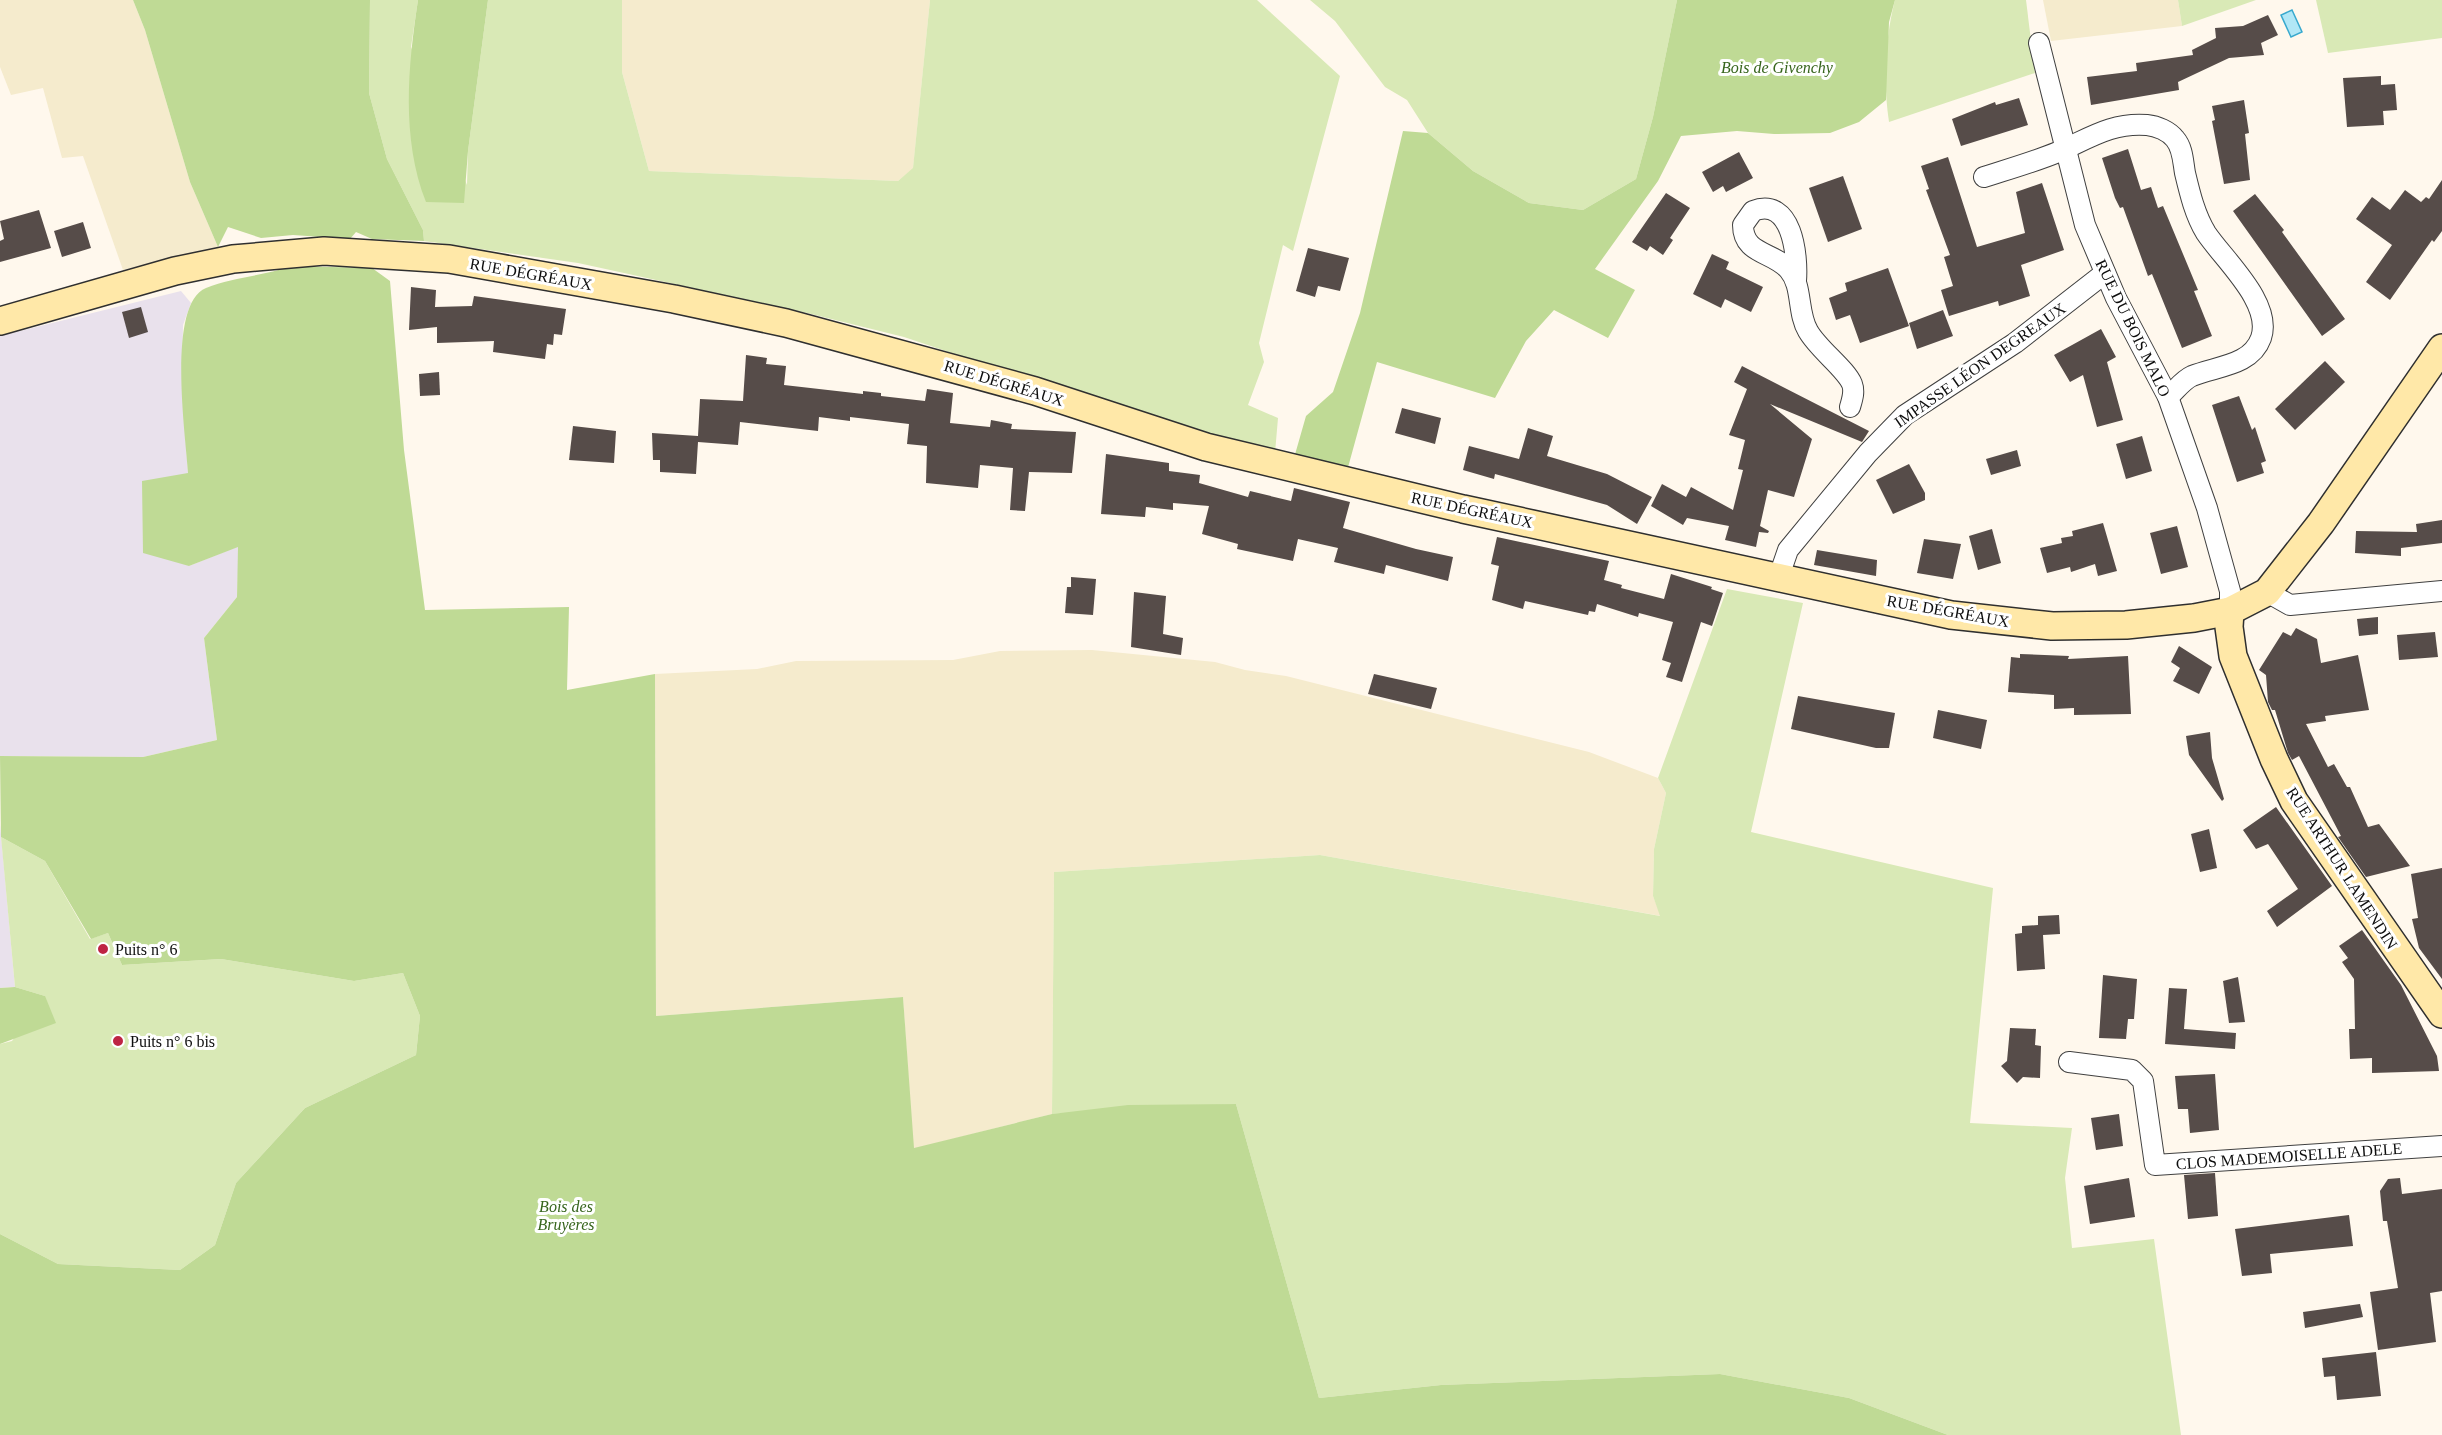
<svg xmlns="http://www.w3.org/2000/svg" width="2442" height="1435" font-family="'Times New Roman',serif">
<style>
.industrial{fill:#e9e1ec}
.farmland{fill:#f5ebcd}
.green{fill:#d9e9b6}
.forest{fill:#bfda95}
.water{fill:#b1e7f6;stroke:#38a9ce;stroke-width:1.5}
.building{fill:#564c49}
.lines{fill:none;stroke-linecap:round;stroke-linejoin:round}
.street-casing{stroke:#404040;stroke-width:22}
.secondary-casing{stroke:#2f2f2f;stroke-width:30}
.street{stroke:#fff;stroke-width:20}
.secondary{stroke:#ffe8a8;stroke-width:27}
.poi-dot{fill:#be2443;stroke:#fff;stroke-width:2}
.labels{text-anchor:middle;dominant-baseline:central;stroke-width:6;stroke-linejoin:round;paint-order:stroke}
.park-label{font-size:16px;font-style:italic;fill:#37651d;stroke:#fff}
.street-label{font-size:16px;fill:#0d0d0d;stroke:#fff}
.poi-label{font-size:16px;fill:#0d0d0d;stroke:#fff;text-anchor:start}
</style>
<rect width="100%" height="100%" fill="#fff8ed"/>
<!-- industrial -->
<g class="industrial">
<path d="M 181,291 L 191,303 L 183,325 L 182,387 L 188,474 L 189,566 L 239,546 L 237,597 L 204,638 L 217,740 L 143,757 L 0,756 L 0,336 Z"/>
<path d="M 0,824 L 15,987 L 0,988 Z"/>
</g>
<!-- farmland -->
<g class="farmland">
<path d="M 0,0 L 133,0 L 145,30 L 190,182 L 218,247 L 123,270 L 83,156 L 62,158 L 43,88 L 11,95 L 0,67 Z"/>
<path d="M 622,0 L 930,0 L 913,169 L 898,181 L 649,171 L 622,72 Z"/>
<path d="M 2043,0 L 2178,0 L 2182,26 L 2051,41 Z"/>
<path d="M 1092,650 L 1215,662 L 1245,670 L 1286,676 L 1589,752 L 1658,778 L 1666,793 L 1654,849 L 1653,896 L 1661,916 L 1320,855 L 1054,872 L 1052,1114 L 913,1149 L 903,997 L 656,1016 L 655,674 L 757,669 L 796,661 L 953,660 L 1000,651 Z"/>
</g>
<!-- green -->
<g class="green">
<path d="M 370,0 L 418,0 L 411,47 L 467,185 L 468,151 L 488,0 L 622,0 L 622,72 L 649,171 L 898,181 L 913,168 L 930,0 L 1257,0 L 1340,76 L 1293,251 L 1283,245 L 1259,343 L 1264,362 L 1248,405 L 1278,418 L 1275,453 L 1101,403 L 904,337 L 807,313 L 578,263 L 424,241 L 423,230 L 387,159 L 369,93 Z"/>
<path d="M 1310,0 L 1677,0 L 1653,117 L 1636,179 L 1583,210 L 1529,203 L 1473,171 L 1428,133 L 1407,100 L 1385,87 L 1335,21 Z"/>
<path d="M 1895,0 L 2026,0 L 2035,73 L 1889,122 C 1883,83 1885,38 1895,0 Z"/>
<path d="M 2178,0 L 2256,0 L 2182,26 Z"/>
<path d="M 2316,0 L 2442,0 L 2442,38 L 2328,53 Z"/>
<path d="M 1727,589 L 1803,603 L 1751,832 L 1993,888 L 1970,1123 L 2072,1128 L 2065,1178 L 2072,1248 L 2154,1239 L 2181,1435 L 1948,1435 L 1849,1398 L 1720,1374 L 1441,1385 L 1319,1398 L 1236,1104 L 1052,1114 L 1054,872 L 1320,855 L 1660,916 L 1653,896 L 1654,849 L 1666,793 L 1658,778 Z"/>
<path d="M 1,837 L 45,861 L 90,939 L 108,933 L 122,965 L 221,959 L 354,981 L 403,973 L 420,1016 L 416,1055 L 305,1108 L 236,1183 L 215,1245 L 180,1270 L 58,1264 L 0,1234 L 0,1044 L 12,1041 L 45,996 L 15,987 Z"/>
</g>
<!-- forest -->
<g class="forest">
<path d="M 133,0 L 370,0 L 369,93 L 387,159 L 423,230 L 424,241 L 372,239 L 356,232 L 350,239 L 293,235 L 261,238 L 228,227 L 218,247 L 190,182 L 145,30 Z"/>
<path d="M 418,0 L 488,0 L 468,151 L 464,203 L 426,202 C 401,138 408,66 418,0 Z"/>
<path d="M 1677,0 L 1895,0 L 1889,22 L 1886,100 L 1859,122 L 1830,133 L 1774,134 L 1737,131 L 1681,136 L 1658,181 L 1595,269 L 1635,290 L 1608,338 L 1554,310 L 1526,341 L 1495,398 L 1377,362 L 1347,471 L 1294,458 L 1306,416 L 1333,392 L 1360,313 L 1403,131 L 1428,133 L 1473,171 L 1529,203 L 1583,210 L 1636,179 L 1653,117 Z"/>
<path d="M 291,266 L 372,268 L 390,281 L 404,450 L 425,610 L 569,607 L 567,690 L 655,674 L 656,1016 L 903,997 L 914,1148 L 1052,1114 L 1128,1105 L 1236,1104 L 1319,1398 L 1441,1385 L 1720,1374 L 1849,1398 L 1948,1435 L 0,1435 L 0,1234 L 58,1264 L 180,1270 L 215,1245 L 236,1183 L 305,1108 L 416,1055 L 420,1016 L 403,973 L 354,981 L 221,959 L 122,965 L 108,933 L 91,939 L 45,861 L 1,837 L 0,756 L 143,757 L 217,740 L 204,638 L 237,597 L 238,547 L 189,566 L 143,553 L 142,481 L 188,473 C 186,437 166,304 206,288 C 233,277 264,276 291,266 Z"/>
<path d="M 15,987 L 45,996 L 56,1023 L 0,1044 L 0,988 Z"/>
</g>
<!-- water -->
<path class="water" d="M 2292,10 L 2302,32 L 2291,37 L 2281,15 Z"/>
<!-- building -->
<g class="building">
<path d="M 2268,15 L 2278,35 L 2261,43 L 2264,55 L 2229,58 L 2178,82 L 2179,90 L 2091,105 L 2087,77 L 2137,71 L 2136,63 L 2193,55 L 2192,50 L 2216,38 L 2215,28 L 2243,26 Z"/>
<path d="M 2381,76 L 2381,85 L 2395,84 L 2397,110 L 2383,111 L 2384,125 L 2347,127 L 2343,78 Z"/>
<path d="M 2019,98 L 2028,125 L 1961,146 L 1952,119 L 1995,102 L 1996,105 Z"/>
<path d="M 2244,100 L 2249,133 L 2245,134 L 2250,180 L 2224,184 L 2212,121 L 2215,120 L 2212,106 Z"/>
<path d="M 2128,149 L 2141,190 L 2151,187 L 2158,208 L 2163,206 L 2198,290 L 2194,291 L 2212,336 L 2182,348 L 2152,274 L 2148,276 L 2123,207 L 2120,208 L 2115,198 L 2102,158 Z"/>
<path d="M 1739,152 L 1753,178 L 1726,192 L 1723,186 L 1713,192 L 1702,172 Z"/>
<path d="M 1948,157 L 1977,247 L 2025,233 L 2016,192 L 2042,183 L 2064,250 L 2021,265 L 2030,296 L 1999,306 L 1998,301 L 1949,316 L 1941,290 L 1953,286 L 1944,257 L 1950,255 L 1926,190 L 1929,189 L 1921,166 Z"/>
<path d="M 1843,176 L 1862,229 L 1828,242 L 1809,188 Z"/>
<path d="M 2442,180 L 2442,231 L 2434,242 L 2432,240 L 2390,300 L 2366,282 L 2392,245 L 2356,219 L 2372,197 L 2390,210 L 2405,190 L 2421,202 L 2426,197 L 2429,199 Z"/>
<path d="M 1666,193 L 1690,208 L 1670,238 L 1673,240 L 1663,255 L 1650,246 L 1647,251 L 1632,242 Z"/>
<path d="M 2255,194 L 2284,230 L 2282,232 L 2345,319 L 2322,336 L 2233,211 Z"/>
<path d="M 39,210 L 51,248 L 0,262 L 0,241 L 4,239 L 0,221 Z"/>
<path d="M 83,222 L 91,248 L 62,257 L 54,231 Z"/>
<path d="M 1308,248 L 1349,258 L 1340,291 L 1318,286 L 1315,297 L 1296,291 Z"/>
<path d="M 1712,254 L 1729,262 L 1726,269 L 1763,287 L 1751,312 L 1725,299 L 1721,308 L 1693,294 Z"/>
<path d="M 1888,268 L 1909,326 L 1860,343 L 1850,315 L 1836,320 L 1829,298 L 1847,291 L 1845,283 Z"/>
<path d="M 411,287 L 436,290 L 435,307 L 472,306 L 474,296 L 566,309 L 562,335 L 554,334 L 553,345 L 547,344 L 545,359 L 493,352 L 494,341 L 437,343 L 437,327 L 409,330 Z"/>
<path d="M 141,307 L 148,332 L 129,338 L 122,312 Z"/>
<path d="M 1943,310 L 1953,336 L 1917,349 L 1909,323 Z"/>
<path d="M 2101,329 L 2116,357 L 2107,362 L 2123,420 L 2097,427 L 2083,375 L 2070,382 L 2054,355 Z"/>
<path d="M 746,355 L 767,358 L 766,364 L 786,366 L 784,385 L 863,394 L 863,391 L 881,393 L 881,396 L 925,401 L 927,389 L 953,393 L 950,423 L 990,427 L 991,420 L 1012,424 L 1011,429 L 1076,432 L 1072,473 L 1029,472 L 1025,511 L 1010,510 L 1013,468 L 980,465 L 978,488 L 926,483 L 927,446 L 907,444 L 909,424 L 850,417 L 850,421 L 819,417 L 818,431 L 740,422 L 738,445 L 698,442 L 696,474 L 660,472 L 660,460 L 653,460 L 652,433 L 698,436 L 700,399 L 743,401 Z"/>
<path d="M 2325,361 L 2345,382 L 2295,430 L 2275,409 Z"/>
<path d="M 1742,366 L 1869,431 L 1862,442 L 1770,404 L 1812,439 L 1794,497 L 1768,490 L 1760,526 L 1769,531 L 1768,533 L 1759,532 L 1756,547 L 1725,540 L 1729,526 L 1687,518 L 1683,525 L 1651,506 L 1662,484 L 1686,497 L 1691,487 L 1733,510 L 1743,470 L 1738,469 L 1745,440 L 1729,435 L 1747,389 L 1734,382 Z"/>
<path d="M 439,372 L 440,395 L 420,396 L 419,374 Z"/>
<path d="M 2239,396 L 2252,430 L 2255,427 L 2266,461 L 2261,463 L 2264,473 L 2237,482 L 2212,405 Z"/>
<path d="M 1402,408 L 1441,418 L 1435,444 L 1395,433 Z"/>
<path d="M 573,426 L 616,431 L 614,463 L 569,460 Z"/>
<path d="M 1528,428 L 1553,436 L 1547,456 L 1607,474 L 1652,497 L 1637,524 L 1607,505 L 1495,474 L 1494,479 L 1463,470 L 1469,446 L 1519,459 Z"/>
<path d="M 2142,436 L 2152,471 L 2126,479 L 2116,444 Z"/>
<path d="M 2017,450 L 2021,466 L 1991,475 L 1986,459 Z"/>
<path d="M 1106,454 L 1169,463 L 1169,471 L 1200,475 L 1199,483 L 1248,497 L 1250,491 L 1291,501 L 1294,488 L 1350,502 L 1343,528 L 1416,549 L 1453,557 L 1448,581 L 1386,565 L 1384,574 L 1334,562 L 1338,548 L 1298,539 L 1293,561 L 1237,549 L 1238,544 L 1202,534 L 1209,506 L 1173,503 L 1173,510 L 1146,507 L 1145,517 L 1101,514 Z"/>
<path d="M 1909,464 L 1925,493 L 1925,500 L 1893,514 L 1876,480 Z"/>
<path d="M 2442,520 L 2442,543 L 2401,548 L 2401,556 L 2355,553 L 2356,531 L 2417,532 L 2416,524 Z"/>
<path d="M 2103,523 L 2117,571 L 2098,576 L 2095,564 L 2071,572 L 2070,567 L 2047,573 L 2040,548 L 2062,543 L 2061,538 L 2073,536 L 2072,531 Z"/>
<path d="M 2177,526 L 2188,567 L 2161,574 L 2150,533 Z"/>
<path d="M 1992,529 L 2001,563 L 1978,570 L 1969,536 Z"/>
<path d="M 1497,537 L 1609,561 L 1604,580 L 1622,585 L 1621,588 L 1664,599 L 1671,574 L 1712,587 L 1711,589 L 1723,593 L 1712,626 L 1701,622 L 1682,682 L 1666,677 L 1671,663 L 1662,660 L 1673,622 L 1639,613 L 1638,617 L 1597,604 L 1595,612 L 1589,611 L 1588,615 L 1525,601 L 1523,609 L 1492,600 L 1499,566 L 1491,564 Z"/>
<path d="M 1924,539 L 1961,544 L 1953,579 L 1917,573 Z"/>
<path d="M 1817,550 L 1877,560 L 1876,576 L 1814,565 Z"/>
<path d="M 1071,577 L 1096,579 L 1093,615 L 1065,613 L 1067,587 L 1071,587 Z"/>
<path d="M 1134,592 L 1166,596 L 1163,634 L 1183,638 L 1181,655 L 1131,647 Z"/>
<path d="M 2378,617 L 2378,634 L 2359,636 L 2357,619 Z"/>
<path d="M 2296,628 L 2317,639 L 2321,663 L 2358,655 L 2369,710 L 2325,716 L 2326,721 L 2306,724 L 2328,767 L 2334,764 L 2347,787 L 2350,787 L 2368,827 L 2379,824 L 2410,866 L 2366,877 L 2338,837 L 2341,836 L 2299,756 L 2292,760 L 2288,753 L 2275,710 L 2272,710 L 2268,702 L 2266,675 L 2259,670 L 2283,632 L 2291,636 Z"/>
<path d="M 2435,632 L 2438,657 L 2399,660 L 2397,635 Z"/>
<path d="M 2179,646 L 2212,667 L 2199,694 L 2173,681 L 2180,668 L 2171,662 Z"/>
<path d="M 2020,654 L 2069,656 L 2068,659 L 2128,656 L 2131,714 L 2074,715 L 2074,708 L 2054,709 L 2054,695 L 2008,692 L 2011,657 L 2020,658 Z"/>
<path d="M 1374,674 L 1437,688 L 1431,709 L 1368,694 Z"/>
<path d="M 1798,696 L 1895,713 L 1889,748 L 1876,748 L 1791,729 Z"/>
<path d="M 1938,710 L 1987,720 L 1981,749 L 1933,738 Z"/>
<path d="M 2210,732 L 2212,758 L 2224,799 L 2222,801 L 2189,755 L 2186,736 Z"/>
<path d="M 2276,807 L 2332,886 L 2277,927 L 2267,911 L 2298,889 L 2268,844 L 2256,849 L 2243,830 Z"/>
<path d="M 2209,829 L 2217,868 L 2200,872 L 2191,834 Z"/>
<path d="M 2442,868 L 2442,979 L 2419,948 L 2412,919 L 2418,918 L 2411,874 Z"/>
<path d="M 2059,915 L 2060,934 L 2043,935 L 2045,969 L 2017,971 L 2015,934 L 2022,933 L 2022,926 L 2038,925 L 2038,916 Z"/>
<path d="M 2362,930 L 2401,985 L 2437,1056 L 2439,1071 L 2372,1073 L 2372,1058 L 2350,1059 L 2349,1029 L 2355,1029 L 2354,979 L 2342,962 L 2348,958 L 2339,946 Z"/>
<path d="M 2103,975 L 2137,979 L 2134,1019 L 2128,1019 L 2126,1039 L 2099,1038 Z"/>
<path d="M 2238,977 L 2245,1022 L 2229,1023 L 2223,981 Z"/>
<path d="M 2169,988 L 2187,989 L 2184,1029 L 2236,1033 L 2235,1049 L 2165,1044 Z"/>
<path d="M 2010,1028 L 2036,1029 L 2035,1045 L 2041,1046 L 2040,1078 L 2023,1077 L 2017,1083 L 2001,1066 L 2007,1061 Z"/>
<path d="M 2215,1074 L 2219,1130 L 2190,1133 L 2188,1109 L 2178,1109 L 2175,1076 Z"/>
<path d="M 2119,1114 L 2123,1146 L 2096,1150 L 2091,1118 Z"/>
<path d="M 2215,1173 L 2218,1216 L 2188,1219 L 2184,1175 Z"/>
<path d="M 2129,1178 L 2135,1217 L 2090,1224 L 2084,1186 Z"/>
<path d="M 2400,1178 L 2402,1194 L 2442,1189 L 2442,1291 L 2430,1293 L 2436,1342 L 2378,1350 L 2370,1292 L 2398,1288 L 2387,1221 L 2383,1221 L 2380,1191 L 2388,1179 Z"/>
<path d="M 2349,1215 L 2353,1246 L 2270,1254 L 2272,1273 L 2242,1276 L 2235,1229 Z"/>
<path d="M 2360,1304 L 2363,1317 L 2305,1328 L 2303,1312 Z"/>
<path d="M 2376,1352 L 2381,1396 L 2337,1400 L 2335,1376 L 2324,1377 L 2322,1358 Z"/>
</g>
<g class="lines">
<defs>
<g id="street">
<path d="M 2039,43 L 2085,225 L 2116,298 L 2168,397 L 2207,508 L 2230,591 L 2230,611"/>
<path d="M 1984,177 C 2009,169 2034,162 2058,152 C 2088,139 2112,122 2147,125 C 2157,126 2169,131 2175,139 C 2183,148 2183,162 2185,173 C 2190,194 2195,215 2206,233 C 2224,260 2273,303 2261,338 C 2251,366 2216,366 2192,376 C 2183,380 2176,390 2168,397"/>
<path d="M 1796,281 C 1798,255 1792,196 1753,211 L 1743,225 C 1743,255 1773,251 1789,270 C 1803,286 1797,313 1808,331 C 1818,349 1846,369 1852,384 C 1855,392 1852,400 1850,407"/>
<path d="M 1778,579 L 1788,550 L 1868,453 L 1905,415 L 2015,343 L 2105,273"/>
<path d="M 2267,592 L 2290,605 L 2442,591"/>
<path d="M 2069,1062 L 2132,1070 L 2143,1081 L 2155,1165 L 2442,1146"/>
</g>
<g id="secondary">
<path d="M 0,321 L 175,271 L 233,259 L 324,251 L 449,259 L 674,299 L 786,323 L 1035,391 L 1206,447 L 1463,509 L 1951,615 L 2052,626 L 2126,625 L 2194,618 L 2230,611 L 2267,592 L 2321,523 L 2442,348"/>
<path d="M 2230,611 L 2229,627 L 2233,656 L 2274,759 L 2294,801 L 2442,1014"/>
</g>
</defs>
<!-- street casing -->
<use href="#street" class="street-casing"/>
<!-- secondary casing -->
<use href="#secondary" class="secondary-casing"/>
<!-- street -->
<use href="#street" class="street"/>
<!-- secondary -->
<use href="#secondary" class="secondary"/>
</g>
<!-- markers -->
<g class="poi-dot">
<circle cx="103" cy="949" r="6"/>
<circle cx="118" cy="1041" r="6"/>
</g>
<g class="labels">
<!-- park labels -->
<g class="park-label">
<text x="1777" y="67">Bois de Givenchy</text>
<text x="566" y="1206">Bois des<tspan x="566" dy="18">Bruyères</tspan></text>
</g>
<!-- street labels -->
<g class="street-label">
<text transform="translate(531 274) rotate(10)">RUE DÉGRÉAUX</text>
<text transform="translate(2133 328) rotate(64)">RUE DU BOIS MALO</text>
<text transform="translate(1980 365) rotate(-35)">IMPASSE LÉON DEGREAUX</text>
<text transform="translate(1004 383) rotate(17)">RUE DÉGRÉAUX</text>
<text transform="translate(1472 510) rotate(12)">RUE DÉGRÉAUX</text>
<text transform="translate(1948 611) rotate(10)">RUE DÉGRÉAUX</text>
<text transform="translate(2342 868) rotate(57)">RUE ARTHUR LAMENDIN</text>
<text transform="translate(2289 1156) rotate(-4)">CLOS MADEMOISELLE ADELE</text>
</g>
<!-- poi labels -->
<g class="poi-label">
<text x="115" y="949">Puits n° 6</text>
<text x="130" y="1041">Puits n° 6 bis</text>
</g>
</g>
</svg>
